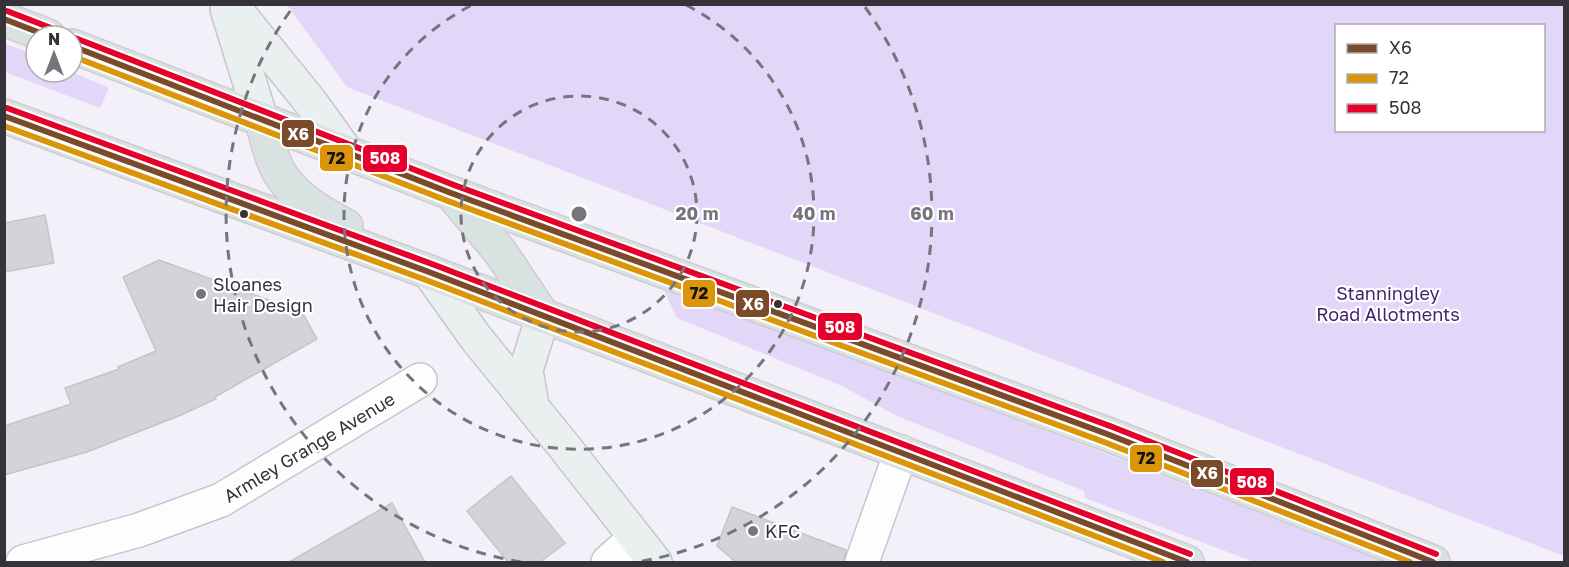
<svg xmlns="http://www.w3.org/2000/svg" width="1569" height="567" font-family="'Golos Text',sans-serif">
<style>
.green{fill:#e2d7f8;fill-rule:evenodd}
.building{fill:#d5d2da;stroke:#c6c3cb;stroke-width:1.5}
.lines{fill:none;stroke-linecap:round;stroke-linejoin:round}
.street-casing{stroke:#c8c5cc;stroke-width:36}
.secondary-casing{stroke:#c8c5cc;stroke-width:36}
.primary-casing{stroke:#cfccd1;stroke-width:36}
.street{stroke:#fdfdfe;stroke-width:33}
.secondary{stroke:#eaefef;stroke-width:33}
.primary{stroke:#d8e2e0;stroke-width:33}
.bus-1-casing{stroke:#fff;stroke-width:10}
.bus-2-casing{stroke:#fff;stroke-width:10}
.bus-3-casing{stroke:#fff;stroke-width:10}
.bus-1{stroke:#7a4b2a;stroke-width:6}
.bus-2{stroke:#da9509;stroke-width:6}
.bus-3{stroke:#e4002b;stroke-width:6}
.ring{fill:none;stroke:#78747d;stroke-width:3;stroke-dasharray:10 8}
.bus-dot{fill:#35323a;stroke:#fff;stroke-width:2}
.poi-dot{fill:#78747d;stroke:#fff;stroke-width:2}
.labels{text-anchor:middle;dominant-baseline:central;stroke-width:4.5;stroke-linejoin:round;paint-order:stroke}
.poi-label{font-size:18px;fill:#35323a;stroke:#fff;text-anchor:start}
.park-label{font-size:18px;fill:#441f6c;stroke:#fff}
.street-label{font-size:18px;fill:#35323a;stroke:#fff}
.centre{fill:#78747d;stroke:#fff;stroke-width:3}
.ring-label{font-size:18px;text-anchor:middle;font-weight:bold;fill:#78747d;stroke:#fff;stroke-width:4.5;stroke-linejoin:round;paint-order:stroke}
.line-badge{stroke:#fff;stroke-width:2}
.badge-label{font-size:16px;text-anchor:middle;font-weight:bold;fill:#fff}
.pale-badge-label{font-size:16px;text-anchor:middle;font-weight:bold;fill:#111}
</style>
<rect width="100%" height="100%" fill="#f3f0f9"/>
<!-- green -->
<g class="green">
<path d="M 287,5 L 1564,5 L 1564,556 L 347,87 ZM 1336,26 L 1544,26 L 1544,130 L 1336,130 Z"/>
<path d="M 4,43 L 36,56 L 36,72 L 72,72 L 109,88 L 100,108 L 5,72 Z"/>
<path d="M 664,291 L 896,373 L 1387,562 L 1254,562 L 1085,498 L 1084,491 L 897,416 L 842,386 L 677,318 Z"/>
</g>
<!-- building -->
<g class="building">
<path d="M 45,215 L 54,263 L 4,272 L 4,223 Z"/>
<path d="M 159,260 L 302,312 L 317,339 L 215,397 L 216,399 L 181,415 L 87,452 L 4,475 L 4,426 L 71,404 L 65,388 L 119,369 L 118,367 L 156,351 L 123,277 Z"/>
<path d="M 511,476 L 565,543 L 540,562 L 508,562 L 467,511 Z"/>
<path d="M 392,503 L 425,562 L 289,562 L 357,523 Z"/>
<path d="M 732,507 L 846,550 L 844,562 L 736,562 L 717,546 Z"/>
</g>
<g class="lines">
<defs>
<g id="street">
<path d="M 23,562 L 139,530 L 221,500 L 420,380"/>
<path d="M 608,562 L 635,538"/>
<path d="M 862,562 L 901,452"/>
</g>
<g id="secondary">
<path d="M 231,4 L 312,104 L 345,150"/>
<path d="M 227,9 L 261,119"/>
<path d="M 429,272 L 476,338 L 563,445 L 655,562"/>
<path d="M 532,406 L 526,370 L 543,316"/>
</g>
<g id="primary">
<path d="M 4,19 L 48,36"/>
<path d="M 72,46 L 451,193 L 1107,434 L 1433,562"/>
<path d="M 4,116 L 429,272 L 1187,562"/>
<path d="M 261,119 C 266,134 269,150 275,164 C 288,194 319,212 346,226"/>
<path d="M 452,194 L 501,253 L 543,316"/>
</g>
</defs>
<!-- street casing -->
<use href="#street" class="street-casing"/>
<!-- secondary casing -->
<use href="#secondary" class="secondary-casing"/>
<!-- primary casing -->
<use href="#primary" class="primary-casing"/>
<!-- street -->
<use href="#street" class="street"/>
<!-- secondary -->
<use href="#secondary" class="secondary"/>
<!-- primary -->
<use href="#primary" class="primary"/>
<defs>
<g id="bus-1">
<path d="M 4,19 L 48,36"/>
<path d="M 72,46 L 451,193 L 1107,434 L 1433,562"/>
<path d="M 4,116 L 429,272 L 1187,562"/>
</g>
<g id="bus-2">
<path d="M 72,56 L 448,201 L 1104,442 L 1410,562"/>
<path d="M 4,126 L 426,280 L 1163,562"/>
</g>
<g id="bus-3">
<path d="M 7,11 L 51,28"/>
<path d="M 75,38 L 454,185 L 1110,426 L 1436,554"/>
<path d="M 7,108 L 432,264 L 1190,554"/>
</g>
</defs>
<!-- bus-1 casing -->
<use href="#bus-1" class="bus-1-casing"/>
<!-- bus-2 casing -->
<use href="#bus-2" class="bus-2-casing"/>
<!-- bus-3 casing -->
<use href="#bus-3" class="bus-3-casing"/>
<!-- bus-1 -->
<use href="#bus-1" class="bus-1"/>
<!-- bus-2 -->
<use href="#bus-2" class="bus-2"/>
<!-- bus-3 -->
<use href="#bus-3" class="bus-3"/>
</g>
<!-- distance rings -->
<g class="ring">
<circle cx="579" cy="214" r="118"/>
<path d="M686 5A235 235 0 1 1 472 5"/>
<path d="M521 562A353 353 0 0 1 293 7M865 7A353 353 0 0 1 637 562"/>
</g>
<!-- markers -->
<g class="bus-dot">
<circle cx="244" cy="214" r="5"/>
<circle cx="778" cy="304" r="5"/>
</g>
<g class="poi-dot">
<circle cx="201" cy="294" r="6"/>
<circle cx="753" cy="531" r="6"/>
</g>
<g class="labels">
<!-- poi labels -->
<g class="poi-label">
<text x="213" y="284">Sloanes<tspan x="213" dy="21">Hair Design</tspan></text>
<text x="765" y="531">KFC</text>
</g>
<!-- park labels -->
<g class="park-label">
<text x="1388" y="293">Stanningley<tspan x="1388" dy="21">Road Allotments</tspan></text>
</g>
<!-- street labels -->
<g class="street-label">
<text transform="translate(309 447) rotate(-31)">Armley Grange Avenue</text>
</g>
</g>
<circle cx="579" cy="214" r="9" class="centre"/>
<g class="ring-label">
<text x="697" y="220">20 m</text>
<text x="814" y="220">40 m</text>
<text x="932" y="220">60 m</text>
</g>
<g class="line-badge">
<rect x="281" y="119" width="34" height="29" rx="6" fill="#7a4b2a"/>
<rect x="319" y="144" width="35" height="28" rx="6" fill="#da9509"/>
<rect x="362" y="144" width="46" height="29" rx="6" fill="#e4002b"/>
<rect x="682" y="279" width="34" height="29" rx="6" fill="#da9509"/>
<rect x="735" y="289" width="35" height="29" rx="6" fill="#7a4b2a"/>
<rect x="817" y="312" width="46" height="29" rx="6" fill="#e4002b"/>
<rect x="1129" y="444" width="34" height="29" rx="6" fill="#da9509"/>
<rect x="1190" y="459" width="34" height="29" rx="6" fill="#7a4b2a"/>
<rect x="1229" y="467" width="46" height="29" rx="6" fill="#e4002b"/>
</g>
<g class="badge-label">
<text x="298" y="140">X6</text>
<text x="385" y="164">508</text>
<text x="753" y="310">X6</text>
<text x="840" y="333">508</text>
<text x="1207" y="479">X6</text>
<text x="1252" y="488">508</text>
</g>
<g class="pale-badge-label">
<text x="336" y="164">72</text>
<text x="699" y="299">72</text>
<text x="1146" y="464">72</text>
</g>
<!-- border -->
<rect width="1569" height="567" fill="none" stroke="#35323a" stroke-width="12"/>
<!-- legend -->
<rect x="1335" y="24" width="210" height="108" fill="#ffffff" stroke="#aeadb0" stroke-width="1.5"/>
<rect x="1347" y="44" width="30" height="9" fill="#7a4b2a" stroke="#aeadb0" stroke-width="1.5"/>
<text x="1389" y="54" font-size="18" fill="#35323a">X6</text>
<rect x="1347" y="74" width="30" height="9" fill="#da9509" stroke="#aeadb0" stroke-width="1.5"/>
<text x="1389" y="84" font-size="18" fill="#35323a">72</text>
<rect x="1347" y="104" width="30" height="9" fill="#e4002b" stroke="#aeadb0" stroke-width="1.5"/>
<text x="1389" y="114" font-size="18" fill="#35323a">508</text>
<!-- north arrow -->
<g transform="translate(54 54)"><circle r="28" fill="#ffffff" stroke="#aeadb0" stroke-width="1.5"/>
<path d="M0-4.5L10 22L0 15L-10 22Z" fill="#78747d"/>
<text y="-9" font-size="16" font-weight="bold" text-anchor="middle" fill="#35323a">N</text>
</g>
</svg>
